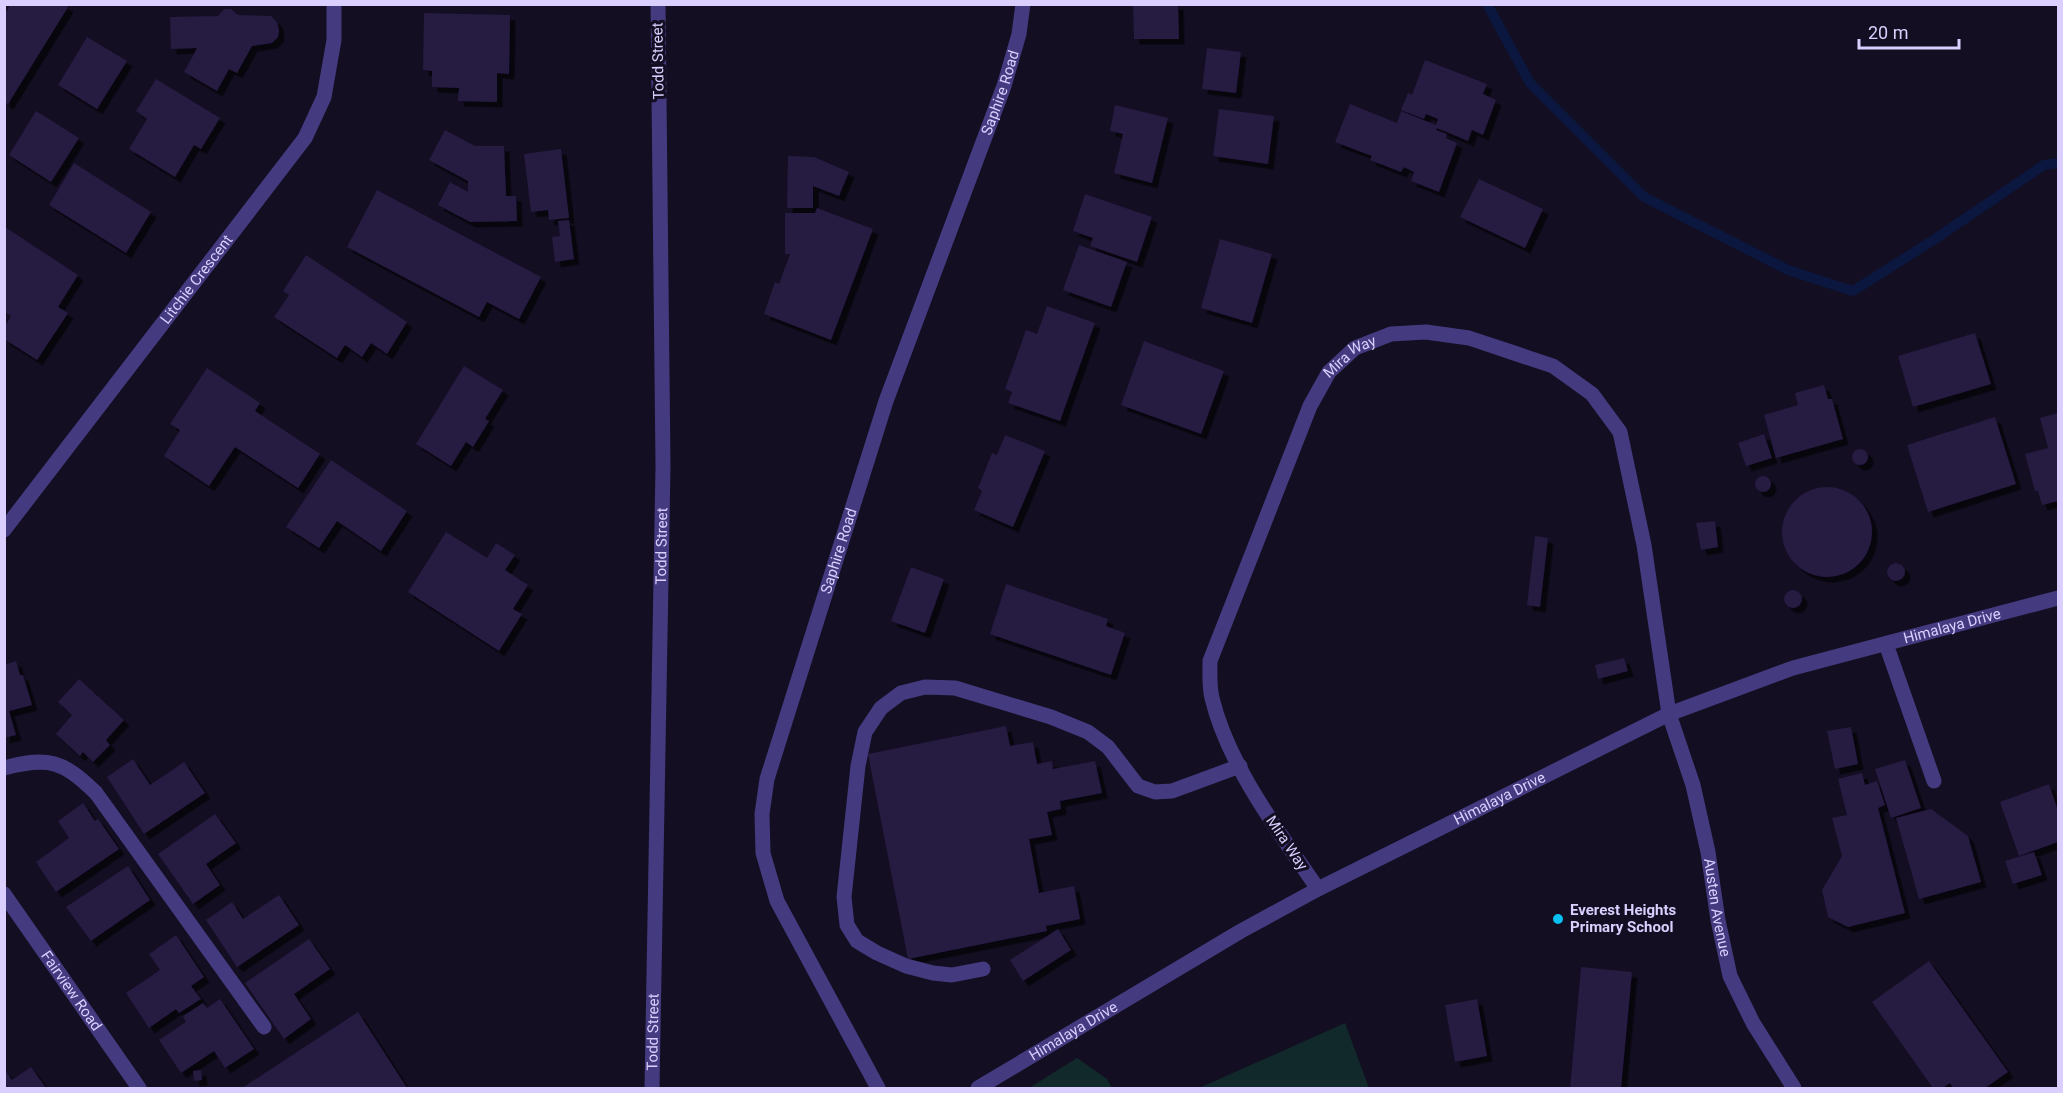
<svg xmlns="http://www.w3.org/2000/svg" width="2063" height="1093" font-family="Roboto,sans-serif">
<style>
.green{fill:#11292b}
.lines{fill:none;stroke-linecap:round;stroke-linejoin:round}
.stream{stroke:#0b173e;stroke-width:10}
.building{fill:#271a42;filter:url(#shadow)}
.minor{stroke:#443a7f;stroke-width:15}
.poi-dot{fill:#06c0f3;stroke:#130e21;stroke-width:2}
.labels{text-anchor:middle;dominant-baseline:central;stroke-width:6;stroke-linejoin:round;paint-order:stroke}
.street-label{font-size:15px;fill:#dacffe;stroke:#130e21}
.poi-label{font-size:15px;font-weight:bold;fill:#dacffe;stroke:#130e21;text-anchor:start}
</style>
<defs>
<filter id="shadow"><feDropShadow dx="5.5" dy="5.5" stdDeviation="0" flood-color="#0009"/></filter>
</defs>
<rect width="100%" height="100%" fill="#130e21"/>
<!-- green -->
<g class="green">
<path d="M 1345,1023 L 1369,1088 L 1199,1088 Z"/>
<path d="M 1077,1058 L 1107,1079 L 1112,1088 L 1029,1088 Z"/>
</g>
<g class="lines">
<!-- stream -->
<path class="stream" d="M 1487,4 L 1530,83 L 1644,197 L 1788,270 L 1853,291 L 1935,239 L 2044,165 L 2058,163"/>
</g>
<!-- building -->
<g class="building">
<path d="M 11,4 L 64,4 L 68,7 L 8,104 L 4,102 L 4,15 Z"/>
<path d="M 1133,4 L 1178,4 L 1179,39 L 1134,39 Z"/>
<path d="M 224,9 L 231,9 L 238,15 L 271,16 L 277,22 L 279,30 L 278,37 L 272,43 L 252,46 L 237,73 L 229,69 L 217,91 L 184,72 L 197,48 L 171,49 L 170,17 L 218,16 Z"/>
<path d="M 424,13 L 510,15 L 509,74 L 497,73 L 497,102 L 458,101 L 459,88 L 432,87 L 432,71 L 423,70 Z"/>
<path d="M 87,37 L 127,61 L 97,109 L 58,85 Z"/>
<path d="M 1207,48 L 1241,52 L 1236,93 L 1202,89 Z"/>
<path d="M 1425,60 L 1487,84 L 1483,94 L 1496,100 L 1483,135 L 1472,130 L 1468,141 L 1437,128 L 1436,130 L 1447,134 L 1446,138 L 1457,143 L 1439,192 L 1411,181 L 1414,172 L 1404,167 L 1401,172 L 1370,160 L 1372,156 L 1335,142 L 1350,104 L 1397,123 L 1401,111 L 1436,125 L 1438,119 L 1426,114 L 1424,119 L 1401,110 L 1408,93 L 1412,95 Z"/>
<path d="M 156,79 L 220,118 L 201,149 L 194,145 L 175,177 L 129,149 L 147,119 L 136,111 Z"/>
<path d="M 1115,105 L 1168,118 L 1152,183 L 1114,173 L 1123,134 L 1110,131 Z"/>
<path d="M 1219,109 L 1274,116 L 1268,164 L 1213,156 Z"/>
<path d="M 36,111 L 79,138 L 51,182 L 9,155 Z"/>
<path d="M 445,130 L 475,146 L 504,146 L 506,196 L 516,196 L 517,221 L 470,222 L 438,205 L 450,182 L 468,192 L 468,181 L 429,160 Z"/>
<path d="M 561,149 L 569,218 L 549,220 L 548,210 L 531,212 L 524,154 Z"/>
<path d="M 788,156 L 814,157 L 849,172 L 839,196 L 813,186 L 813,208 L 787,208 Z"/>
<path d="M 74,163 L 151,212 L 126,253 L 49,205 Z"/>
<path d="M 1479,179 L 1543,209 L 1525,248 L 1460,217 Z"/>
<path d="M 377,190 L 541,277 L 519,319 L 487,302 L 479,317 L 347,247 Z"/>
<path d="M 1085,194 L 1152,217 L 1137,262 L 1090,246 L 1093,238 L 1073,231 Z"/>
<path d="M 817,208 L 873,229 L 831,340 L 764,314 L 775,282 L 779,284 L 790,254 L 785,254 L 785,213 L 815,213 Z"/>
<path d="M 569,220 L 574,259 L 555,262 L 552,237 L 560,236 L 558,221 Z"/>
<path d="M 5,227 L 78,275 L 58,307 L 68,313 L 37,360 L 4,339 L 4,328 L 11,316 L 5,312 Z"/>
<path d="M 1220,239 L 1272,254 L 1252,323 L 1201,308 Z"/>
<path d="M 1079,245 L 1127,262 L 1111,307 L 1063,290 Z"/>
<path d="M 306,255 L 407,322 L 387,354 L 371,343 L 362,357 L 345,345 L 337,358 L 274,317 L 289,295 L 283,291 Z"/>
<path d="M 1047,306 L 1095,323 L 1060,421 L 1008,403 L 1012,392 L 1005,389 L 1026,330 L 1037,334 Z"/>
<path d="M 1975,333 L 1991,384 L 1913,407 L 1898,356 Z"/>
<path d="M 1144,341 L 1224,371 L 1201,434 L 1121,405 Z"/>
<path d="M 464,366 L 503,390 L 485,419 L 489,421 L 473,447 L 466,442 L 451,466 L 416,444 Z"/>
<path d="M 207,368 L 260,403 L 255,411 L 320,454 L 298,488 L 235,447 L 209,486 L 164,456 L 180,430 L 170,424 Z"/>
<path d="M 1824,385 L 1828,399 L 1832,399 L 1843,439 L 1776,458 L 1764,415 L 1798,405 L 1795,393 Z"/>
<path d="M 2058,413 L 2058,501 L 2042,505 L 2038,491 L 2035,491 L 2025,454 L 2048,448 L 2040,418 Z"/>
<path d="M 1995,417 L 2016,484 L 1928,512 L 1907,445 Z"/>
<path d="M 1764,434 L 1772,458 L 1746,466 L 1738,443 Z"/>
<path d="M 1005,435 L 1045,451 L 1013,527 L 974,510 L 982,491 L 978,488 L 992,453 L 997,455 Z"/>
<circle cx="1860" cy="457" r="8"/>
<path d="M 331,460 L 407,511 L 381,551 L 337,521 L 319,548 L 286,527 Z"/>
<circle cx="1763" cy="484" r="8"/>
<circle cx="1827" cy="532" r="45"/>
<path d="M 1715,521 L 1718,547 L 1701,550 L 1696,523 Z"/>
<path d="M 446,532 L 487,558 L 496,543 L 515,555 L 505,570 L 528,585 L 513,609 L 522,614 L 499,651 L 408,592 Z"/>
<path d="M 1535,536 L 1548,538 L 1540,607 L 1527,605 Z"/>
<circle cx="1896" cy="572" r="9"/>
<path d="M 911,567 L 944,579 L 925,633 L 891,621 Z"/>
<path d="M 1006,584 L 1108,619 L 1106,626 L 1125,633 L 1111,675 L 990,634 Z"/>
<circle cx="1793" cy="599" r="9"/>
<path d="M 1624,658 L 1628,671 L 1598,679 L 1595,665 Z"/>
<path d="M 16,661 L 20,675 L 23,675 L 32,705 L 9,711 L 16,735 L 4,738 L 4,665 Z"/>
<path d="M 79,679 L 124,720 L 106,740 L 110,745 L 93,762 L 83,752 L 80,756 L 56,734 L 72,715 L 58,702 Z"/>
<path d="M 1006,726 L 1010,746 L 1033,742 L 1037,764 L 1052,761 L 1053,769 L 1095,761 L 1102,793 L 1060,801 L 1061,809 L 1047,812 L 1052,835 L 1029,839 L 1039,893 L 1074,886 L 1080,919 L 1046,926 L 1047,931 L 908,959 L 868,754 Z"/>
<path d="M 1851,727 L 1858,764 L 1835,769 L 1827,731 Z"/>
<path d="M 133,759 L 150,785 L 184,762 L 205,793 L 144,834 L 107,777 Z"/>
<path d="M 1905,760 L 1921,808 L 1891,818 L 1875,769 Z"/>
<path d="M 1862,773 L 1865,785 L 1877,781 L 1885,805 L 1878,808 L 1905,913 L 1848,927 L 1828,917 L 1822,890 L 1842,856 L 1832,818 L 1847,815 L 1838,779 Z"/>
<path d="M 2049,784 L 2058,811 L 2058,842 L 2019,856 L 2000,802 Z"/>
<path d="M 83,803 L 95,821 L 98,819 L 119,849 L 56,892 L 36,862 L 69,838 L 58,821 Z"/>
<path d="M 1931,809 L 1968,836 L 1981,882 L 1919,899 L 1896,818 Z"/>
<path d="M 215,814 L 236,843 L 206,864 L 220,885 L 193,904 L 158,854 Z"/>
<path d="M 2034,852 L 2042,875 L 2013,884 L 2005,861 Z"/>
<path d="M 128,866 L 150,900 L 91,941 L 66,907 Z"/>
<path d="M 279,895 L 299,925 L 237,967 L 206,920 L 232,902 L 243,919 Z"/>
<path d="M 1058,929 L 1071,950 L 1023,981 L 1010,960 Z"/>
<path d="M 176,935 L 204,977 L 191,986 L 201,999 L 179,1013 L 176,1009 L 149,1028 L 126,993 L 160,970 L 149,954 Z"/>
<path d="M 309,939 L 330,969 L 294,994 L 311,1019 L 284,1039 L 245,983 Z"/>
<path d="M 1929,961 L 2008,1072 L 1985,1088 L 1953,1088 L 1950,1083 L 1943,1088 L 1933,1088 L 1872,1002 Z"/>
<path d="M 1581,967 L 1632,972 L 1621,1088 L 1570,1088 Z"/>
<path d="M 220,999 L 254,1049 L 225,1068 L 214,1051 L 181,1073 L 159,1040 L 186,1022 L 183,1016 L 203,1003 L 207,1008 Z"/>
<path d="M 1477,999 L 1487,1056 L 1455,1062 L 1445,1005 Z"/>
<path d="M 358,1012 L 407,1088 L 242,1088 Z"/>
<path d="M 31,1067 L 46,1088 L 4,1088 L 4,1069 L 12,1080 Z"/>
<path d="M 201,1070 L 202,1080 L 194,1081 L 193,1071 Z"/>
</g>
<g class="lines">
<!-- minor -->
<g class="minor">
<path id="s1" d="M 4,530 L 305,138 L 324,97 L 334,40 L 334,4"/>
<path d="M 1886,644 L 1934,781"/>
<path d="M 4,768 C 49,756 63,761 96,793 L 264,1027"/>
<path id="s2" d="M 1318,889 C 1279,832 1228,765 1212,698 C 1209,686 1210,673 1210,661 L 1310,406 L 1329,372 L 1355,348 L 1391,334 L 1426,332 L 1469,338 L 1553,366 L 1592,394 L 1620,432 L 1644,545 L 1669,714 L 1693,785 L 1708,852 L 1718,920 L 1730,976 L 1753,1023 L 1794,1088"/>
<path id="s3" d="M 4,894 L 139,1088"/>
<path d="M 983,969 L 952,975 L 933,973 L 906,966 L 877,953 L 857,941 L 847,925 L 844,897 L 858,766 L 865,732 L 881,708 L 901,693 L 925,687 L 955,688 L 1051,717 L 1088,732 L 1108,747 L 1138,786 L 1155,792 L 1172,791 L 1240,766"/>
<path id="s4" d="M 652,1088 L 663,466 L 658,4"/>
<path id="s5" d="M 878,1088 L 777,901 L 763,853 L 762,814 L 767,779 L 886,401 L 1004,86 L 1019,34 L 1023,4"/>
<path id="s6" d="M 978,1088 L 1241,931 L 1318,889 L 1669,714 L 1793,668 L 2058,598"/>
</g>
</g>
<!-- markers -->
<circle class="poi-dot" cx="1558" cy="919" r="6"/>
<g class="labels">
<!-- street labels -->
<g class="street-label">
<text transform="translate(658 61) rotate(-91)">Todd Street</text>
<text stroke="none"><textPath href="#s5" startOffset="1062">Saphire Road</textPath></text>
<text stroke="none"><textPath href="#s1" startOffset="316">Litchie Crescent</textPath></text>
<text stroke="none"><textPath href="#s2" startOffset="596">Mira Way</textPath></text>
<text stroke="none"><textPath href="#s4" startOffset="542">Todd Street</textPath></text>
<text stroke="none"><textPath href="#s5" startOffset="576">Saphire Road</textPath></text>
<text stroke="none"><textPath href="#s6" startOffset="1083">Himalaya Drive</textPath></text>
<text stroke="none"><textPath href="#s6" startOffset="597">Himalaya Drive</textPath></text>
<text transform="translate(1287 843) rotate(56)">Mira Way</text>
<text stroke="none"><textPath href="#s2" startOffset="1392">Austen Avenue</textPath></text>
<text stroke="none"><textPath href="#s3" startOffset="118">Fairview Road</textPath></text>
<text stroke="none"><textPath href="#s4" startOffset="56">Todd Street</textPath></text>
<text stroke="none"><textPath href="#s6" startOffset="111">Himalaya Drive</textPath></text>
</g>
<!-- poi labels -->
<g class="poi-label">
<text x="1570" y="910">Everest Heights<tspan x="1570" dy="17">Primary School</tspan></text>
</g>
</g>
<!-- border -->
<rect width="2063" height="1093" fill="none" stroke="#dacffe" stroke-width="12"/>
<!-- scale -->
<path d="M1859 39v9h100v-9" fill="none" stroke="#dacffe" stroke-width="3"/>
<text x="1868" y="39" font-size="18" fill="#dacffe" stroke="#130e21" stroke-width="4.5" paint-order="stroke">20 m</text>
</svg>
